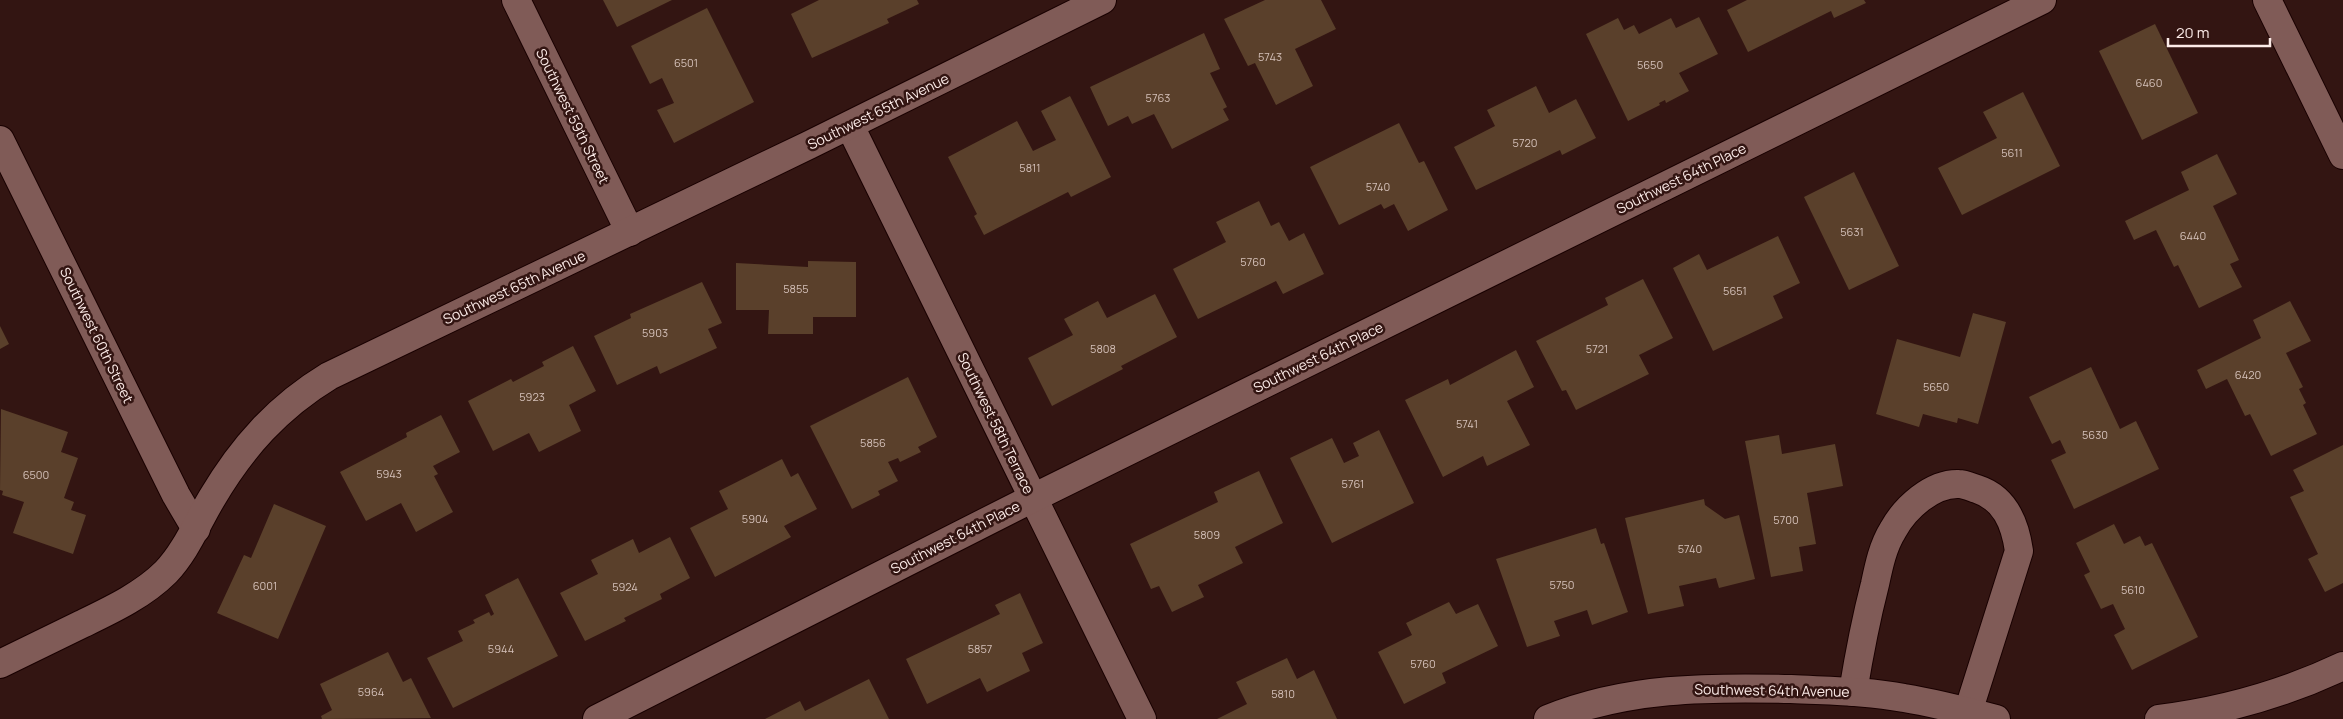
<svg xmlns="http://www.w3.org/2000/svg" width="2343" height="719" font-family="Manrope,sans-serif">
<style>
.building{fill:#5a402b}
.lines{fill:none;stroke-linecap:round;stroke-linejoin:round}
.minor-casing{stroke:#190101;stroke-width:30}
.secondary-casing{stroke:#190101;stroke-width:30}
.minor{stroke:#805b57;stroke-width:28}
.secondary{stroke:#805b57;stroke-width:28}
.labels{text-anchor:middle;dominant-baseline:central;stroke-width:5;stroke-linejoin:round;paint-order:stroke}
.number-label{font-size:11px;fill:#d4c0b9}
.street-label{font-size:14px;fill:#fcebe8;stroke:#331512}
</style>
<rect width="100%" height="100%" fill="#331512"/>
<!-- building -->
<g class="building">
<path d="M 603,0 L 672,0 L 617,27 Z"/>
<path d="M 819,0 L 917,0 L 919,4 L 887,19 L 889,23 L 812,58 L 791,14 Z"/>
<path d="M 1265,0 L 1321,0 L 1336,29 L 1295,49 L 1313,86 L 1276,105 L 1255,63 L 1248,66 L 1224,19 Z"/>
<path d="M 1747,0 L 1864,0 L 1866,3 L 1834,18 L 1831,11 L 1748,52 L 1727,10 Z"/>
<path d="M 707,8 L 754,102 L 674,143 L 657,110 L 674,103 L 662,78 L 650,84 L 631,46 Z"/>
<path d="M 1699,17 L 1718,54 L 1679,73 L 1689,91 L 1666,103 L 1665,100 L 1659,103 L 1660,105 L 1628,121 L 1586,34 L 1618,18 L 1624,30 L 1634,25 L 1639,34 L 1671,18 L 1676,28 Z"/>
<path d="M 2155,24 L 2198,113 L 2142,140 L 2099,51 Z"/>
<path d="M 1204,33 L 1220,69 L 1210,73 L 1227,107 L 1223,109 L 1229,120 L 1172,149 L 1154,114 L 1132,124 L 1128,116 L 1108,126 L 1090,87 Z"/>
<path d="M 1536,86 L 1549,113 L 1576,99 L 1596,138 L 1562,155 L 1560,150 L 1476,190 L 1454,147 L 1495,126 L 1487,110 Z"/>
<path d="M 2023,92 L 2060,166 L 1962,215 L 1938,168 L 1997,138 L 1983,112 Z"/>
<path d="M 1070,96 L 1111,177 L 1071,197 L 1068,192 L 984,235 L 974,216 L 977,214 L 948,157 L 1017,121 L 1033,151 L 1056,140 L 1041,111 Z"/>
<path d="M 1399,123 L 1419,163 L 1424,161 L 1448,210 L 1408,231 L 1394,204 L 1384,209 L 1381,204 L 1339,225 L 1310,167 Z"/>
<path d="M 2217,154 L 2237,194 L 2213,206 L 2239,260 L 2230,264 L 2242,287 L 2199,308 L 2178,265 L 2174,267 L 2156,230 L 2134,240 L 2125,221 L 2189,190 L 2181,172 Z"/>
<path d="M 1854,172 L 1899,266 L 1849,290 L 1804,197 Z"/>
<path d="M 1259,201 L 1271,226 L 1279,222 L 1289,241 L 1304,233 L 1324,274 L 1283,294 L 1276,281 L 1198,319 L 1173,269 L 1226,242 L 1216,222 Z"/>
<path d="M 1778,236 L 1800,283 L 1773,296 L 1783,318 L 1713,351 L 1673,268 L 1699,254 L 1707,270 Z"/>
<path d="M 808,261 L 856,262 L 856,317 L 813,317 L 813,334 L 768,334 L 769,310 L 736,310 L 736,263 L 808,267 Z"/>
<path d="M 1643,279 L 1673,338 L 1639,355 L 1649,374 L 1576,410 L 1566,390 L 1562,391 L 1536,341 L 1608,305 L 1605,298 Z"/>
<path d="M 702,282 L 722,323 L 708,329 L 717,348 L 660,374 L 657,366 L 617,385 L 594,336 L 631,318 L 630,314 Z"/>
<path d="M 1155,294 L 1177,337 L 1121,366 L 1123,369 L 1052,406 L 1028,358 L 1073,335 L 1064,319 L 1098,301 L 1107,318 Z"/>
<path d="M 2290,301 L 2311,341 L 2286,353 L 2303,387 L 2299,389 L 2306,403 L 2303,405 L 2317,434 L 2271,456 L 2250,414 L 2245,416 L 2227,379 L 2206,389 L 2197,370 L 2261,338 L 2253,320 Z"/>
<path d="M 1973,313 L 2006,322 L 1978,424 L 1958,418 L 1957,423 L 1923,414 L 1919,427 L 1876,414 L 1897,339 L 1960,357 Z"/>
<path d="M 0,326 L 9,344 L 0,349 Z"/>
<path d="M 573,346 L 596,391 L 569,405 L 581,431 L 539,452 L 529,433 L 493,451 L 468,401 L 511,379 L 513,382 L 544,366 L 542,362 Z"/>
<path d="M 1516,350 L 1534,387 L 1507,401 L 1530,445 L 1487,466 L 1483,456 L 1443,477 L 1405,400 L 1448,379 L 1450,385 Z"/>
<path d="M 2091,367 L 2120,429 L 2136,421 L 2159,469 L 2074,509 L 2051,460 L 2066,453 L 2060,440 L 2052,444 L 2029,397 Z"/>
<path d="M 908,377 L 937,437 L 918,447 L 921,452 L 900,462 L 898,458 L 888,462 L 898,481 L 878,491 L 880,495 L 852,509 L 810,426 Z"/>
<path d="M 1,409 L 68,432 L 61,452 L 78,458 L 64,498 L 74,502 L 71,510 L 86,515 L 73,554 L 13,533 L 24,502 L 2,495 L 3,491 L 0,490 Z"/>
<path d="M 441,415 L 460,452 L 433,466 L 438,474 L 434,476 L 453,512 L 416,532 L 401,503 L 366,521 L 340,472 L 407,437 L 406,433 Z"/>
<path d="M 1379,430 L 1414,503 L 1332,543 L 1290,458 L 1332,438 L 1344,463 L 1359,456 L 1353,443 Z"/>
<path d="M 1779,435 L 1782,454 L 1835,444 L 1843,486 L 1807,493 L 1816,544 L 1799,547 L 1803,571 L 1771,577 L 1745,441 Z"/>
<path d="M 2343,445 L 2343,583 L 2325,592 L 2308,559 L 2318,554 L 2290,497 L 2304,491 L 2293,470 Z"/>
<path d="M 782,459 L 791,477 L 798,473 L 817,509 L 784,526 L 791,537 L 715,577 L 690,528 L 728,509 L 719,491 Z"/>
<path d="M 1259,471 L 1283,523 L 1235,547 L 1243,563 L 1198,585 L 1204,597 L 1172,612 L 1159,586 L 1151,589 L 1130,544 L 1218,502 L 1214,492 Z"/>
<path d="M 1704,499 L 1705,505 L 1725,519 L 1739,515 L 1755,579 L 1719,588 L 1716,578 L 1679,586 L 1684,606 L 1648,614 L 1625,518 Z"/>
<path d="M 274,504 L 326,526 L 278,639 L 217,613 L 244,555 L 251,558 Z"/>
<path d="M 2114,524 L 2124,544 L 2140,536 L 2145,546 L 2152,543 L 2198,637 L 2132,670 L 2114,635 L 2125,629 L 2113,604 L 2101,609 L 2084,575 L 2090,572 L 2076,543 Z"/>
<path d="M 1596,528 L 1601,544 L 1604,543 L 1628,612 L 1592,625 L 1587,610 L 1554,621 L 1560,636 L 1527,647 L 1496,559 Z"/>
<path d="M 670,537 L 690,578 L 660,594 L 662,599 L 624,618 L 626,621 L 585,641 L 560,593 L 598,574 L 591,560 L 633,539 L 639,553 Z"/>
<path d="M 518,578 L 558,656 L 453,708 L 427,658 L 463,641 L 458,631 L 475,623 L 473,620 L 489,612 L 491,616 L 494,614 L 485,595 Z"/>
<path d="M 1020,593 L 1043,643 L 1022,653 L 1030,671 L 987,692 L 980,678 L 927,704 L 906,659 L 1000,614 L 995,605 Z"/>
<path d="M 1449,602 L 1456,614 L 1478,604 L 1498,646 L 1442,673 L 1446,683 L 1404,704 L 1378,652 L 1412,635 L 1406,623 Z"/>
<path d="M 388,652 L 403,682 L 411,678 L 431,718 L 322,719 L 321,716 L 332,710 L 320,684 Z"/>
<path d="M 1287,658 L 1297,679 L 1314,670 L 1337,719 L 1217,719 L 1247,704 L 1236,682 Z"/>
<path d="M 869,679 L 889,719 L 765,719 L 800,701 L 805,711 Z"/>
</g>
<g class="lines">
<defs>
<g id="minor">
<path d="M 516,0 L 630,232"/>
<path d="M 850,126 L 1142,719"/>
<path d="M 0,140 L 176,495 L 196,529"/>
<path d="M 0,664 C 27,651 55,637 82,624 C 111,610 143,595 166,572 C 186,551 197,523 212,498 C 242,447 278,407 329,376 L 809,145 L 1102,0"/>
<path d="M 1853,692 C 1859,655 1866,619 1875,584 C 1879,565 1883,546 1893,530 C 1905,508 1932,483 1959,484 C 1964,484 1971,487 1977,489 C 2005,498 2015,523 2019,551 L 1968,712"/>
<path d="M 597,719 L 1033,498 L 2042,0"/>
<path d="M 1548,719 C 1627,687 1708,687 1791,689 C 1829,691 1867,691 1904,698 C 1935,703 1966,711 1996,719"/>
<path d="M 2159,719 C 2223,711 2284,694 2343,666"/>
</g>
<path id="secondary" d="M 2267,0 L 2343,155"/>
</defs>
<!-- minor casing -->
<use href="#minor" class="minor-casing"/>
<!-- secondary casing -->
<use href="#secondary" class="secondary-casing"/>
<!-- minor -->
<use href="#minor" class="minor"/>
<!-- secondary -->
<use href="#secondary" class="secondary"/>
</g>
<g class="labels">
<!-- number labels -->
<g class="number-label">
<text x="1270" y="56">5743</text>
<text x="686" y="62">6501</text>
<text x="1650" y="64">5650</text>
<text x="2149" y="82">6460</text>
<text x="1158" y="97">5763</text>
<text x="1525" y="142">5720</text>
<text x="2012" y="152">5611</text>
<text x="1030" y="167">5811</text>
<text x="1378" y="186">5740</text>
<text x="1852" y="231">5631</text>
<text x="2193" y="235">6440</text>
<text x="1253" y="261">5760</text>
<text x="796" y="288">5855</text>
<text x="1735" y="290">5651</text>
<text x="655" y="332">5903</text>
<text x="1103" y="348">5808</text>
<text x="1597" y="348">5721</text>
<text x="2248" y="374">6420</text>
<text x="1936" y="386">5650</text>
<text x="532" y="396">5923</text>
<text x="1467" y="423">5741</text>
<text x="2095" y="434">5630</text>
<text x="873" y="442">5856</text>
<text x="389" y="473">5943</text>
<text x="36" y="474">6500</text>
<text x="1353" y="483">5761</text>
<text x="755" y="518">5904</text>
<text x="1786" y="519">5700</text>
<text x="1207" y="534">5809</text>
<text x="1690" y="548">5740</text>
<text x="1562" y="584">5750</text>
<text x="265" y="585">6001</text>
<text x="625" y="586">5924</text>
<text x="2133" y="589">5610</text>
<text x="501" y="648">5944</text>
<text x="980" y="648">5857</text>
<text x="1423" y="663">5760</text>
<text x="371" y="691">5964</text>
<text x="1283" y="693">5810</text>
</g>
<!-- street labels -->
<g class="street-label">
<text transform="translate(878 111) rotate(-26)">Southwest 65th Avenue</text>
<text transform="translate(573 116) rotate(64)">Southwest 59th Street</text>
<text transform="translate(1681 178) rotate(-26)">Southwest 64th Place</text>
<text transform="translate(514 287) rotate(-25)">Southwest 65th Avenue</text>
<text transform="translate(97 335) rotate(64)">Southwest 60th Street</text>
<text transform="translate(1318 357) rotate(-26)">Southwest 64th Place</text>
<text transform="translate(996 423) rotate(64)">Southwest 58th Terrace</text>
<text transform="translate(955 537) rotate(-27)">Southwest 64th Place</text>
<text transform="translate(1772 690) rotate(1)">Southwest 64th Avenue</text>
</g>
</g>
<!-- scale -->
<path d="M2168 38v8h102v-8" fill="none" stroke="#fcebe8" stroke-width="2.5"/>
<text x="2176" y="38" font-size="15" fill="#fcebe8" stroke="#331512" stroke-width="4" paint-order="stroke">20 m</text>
</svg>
